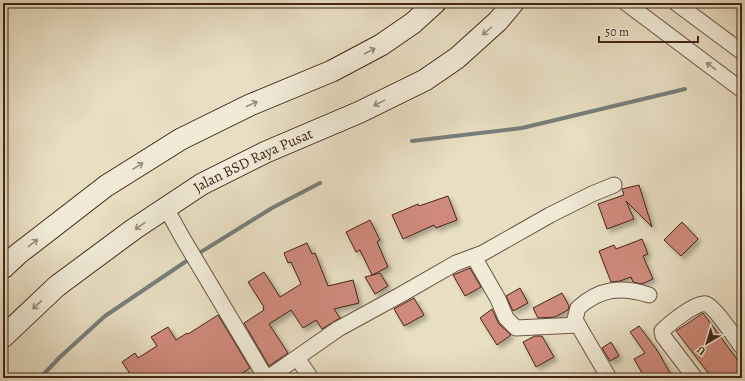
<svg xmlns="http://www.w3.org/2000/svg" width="745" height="381" font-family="Alegreya,serif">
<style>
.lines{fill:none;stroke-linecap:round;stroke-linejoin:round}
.stream{stroke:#777f7a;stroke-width:4}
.building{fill:#cf8a7b;stroke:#442518;filter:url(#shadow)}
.minor-casing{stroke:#6d5342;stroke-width:17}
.secondary-casing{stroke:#442518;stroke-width:23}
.minor{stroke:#f0ead7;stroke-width:15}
.secondary{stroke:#f0ead7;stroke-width:21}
.oneway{stroke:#9a8878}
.labels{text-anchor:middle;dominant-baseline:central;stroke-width:3;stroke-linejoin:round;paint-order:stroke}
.street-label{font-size:15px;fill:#442518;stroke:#f0ead7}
</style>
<defs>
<filter id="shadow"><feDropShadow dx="3.5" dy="3.5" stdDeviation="2" flood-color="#0004"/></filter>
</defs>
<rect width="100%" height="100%" fill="#e8dec2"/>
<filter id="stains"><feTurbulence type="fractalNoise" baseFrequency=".005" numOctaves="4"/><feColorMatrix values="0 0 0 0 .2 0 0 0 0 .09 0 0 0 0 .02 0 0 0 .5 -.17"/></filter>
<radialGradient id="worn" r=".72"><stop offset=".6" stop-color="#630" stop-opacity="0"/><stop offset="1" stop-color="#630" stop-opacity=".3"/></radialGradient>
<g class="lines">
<!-- stream -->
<g class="stream">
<path d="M 412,141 L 522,128 L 685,89"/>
<path d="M 40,378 L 60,357 L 105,316 L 188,260 L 272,208 L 320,183"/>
</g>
</g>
<!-- building -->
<g class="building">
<path d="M 639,185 L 652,227 L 626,201 L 634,219 L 607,229 L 598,204 L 624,195 L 622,189 Z"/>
<path d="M 448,196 L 457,220 L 436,228 L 434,225 L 403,239 L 392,215 L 418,204 L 419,206 Z"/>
<path d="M 370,220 L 380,240 L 377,242 L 388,267 L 372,275 L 360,250 L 356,252 L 346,232 Z"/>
<path d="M 682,222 L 698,239 L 681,256 L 664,240 Z"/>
<path d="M 642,239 L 648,254 L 643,256 L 653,279 L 642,284 L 633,282 L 631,277 L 620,281 L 611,282 L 599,251 L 614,245 L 616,249 Z"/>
<path d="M 307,243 L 312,254 L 315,253 L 328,286 L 353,280 L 359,303 L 334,309 L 340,318 L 322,329 L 316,320 L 303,328 L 291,310 L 269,324 L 288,353 L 269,366 L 244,323 L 264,310 L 263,308 L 264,307 L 248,282 L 264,272 L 280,297 L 301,284 L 291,262 L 288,263 L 284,253 Z"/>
<path d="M 470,268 L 481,287 L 465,296 L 453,275 Z"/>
<path d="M 380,273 L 388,286 L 375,294 L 365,277 Z"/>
<path d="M 520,288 L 528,303 L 513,311 L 506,296 Z"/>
<path d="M 562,293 L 569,306 L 568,310 L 555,317 L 538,318 L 533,308 Z"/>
<path d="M 414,298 L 424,315 L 404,326 L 394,309 Z"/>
<path d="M 492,309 L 499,324 L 511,335 L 497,345 L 480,318 Z"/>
<path d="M 703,313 L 742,366 L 742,378 L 712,378 L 676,331 Z"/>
<path d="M 218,315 L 250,368 L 235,378 L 133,378 L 122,362 L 135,353 L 138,358 L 157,346 L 151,337 L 168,327 L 176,340 L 187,333 L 188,334 Z"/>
<path d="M 639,326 L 657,350 L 673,378 L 645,378 L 634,359 L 645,353 L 630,332 Z"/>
<path d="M 535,336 L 542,336 L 554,357 L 536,367 L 523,342 Z"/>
<path d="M 611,342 L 619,356 L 610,361 L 602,348 Z"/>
</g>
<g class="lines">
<defs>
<g id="minor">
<path d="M 626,3 L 742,90"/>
<path d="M 676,3 L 742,52"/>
<path d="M 166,208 L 182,237 L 266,378"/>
<path d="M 474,257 L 498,299 L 506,318 L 516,328 L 578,325"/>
<path d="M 297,358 L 311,378"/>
<path d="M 268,378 L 338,329 L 402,294 L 456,263 L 483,253 L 550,215 L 592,194 L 614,185"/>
<path d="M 609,378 L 578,325 L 575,319 L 578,308 C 600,288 622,286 649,295"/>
<path d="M 695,378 L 663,336 L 662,331 C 669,324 697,301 706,304 C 714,306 736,339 742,347"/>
</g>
<g id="secondary">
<path d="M 3,268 L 18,254 L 106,186 L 181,139 L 250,105 L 332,71 L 381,45 L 413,23 L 435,3"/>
<path id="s1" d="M 3,337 L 57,286 L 134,229 L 202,184 L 266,152 L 360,112 L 425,80 L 457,58 L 498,21 L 513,3"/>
</g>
</defs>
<!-- minor casing -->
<use href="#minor" class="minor-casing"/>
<!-- secondary casing -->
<use href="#secondary" class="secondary-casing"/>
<!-- minor -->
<use href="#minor" class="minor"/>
<!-- secondary -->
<use href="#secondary" class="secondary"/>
</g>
<!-- one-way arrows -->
<defs><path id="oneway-shaft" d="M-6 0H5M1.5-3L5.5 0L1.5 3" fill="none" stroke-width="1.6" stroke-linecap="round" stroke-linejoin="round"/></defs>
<g class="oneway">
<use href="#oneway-shaft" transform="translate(487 31) rotate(138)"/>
<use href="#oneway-shaft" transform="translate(370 51) rotate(-28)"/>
<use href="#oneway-shaft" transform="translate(711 66) rotate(-143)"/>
<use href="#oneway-shaft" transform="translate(379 103) rotate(154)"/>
<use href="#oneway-shaft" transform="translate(252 104) rotate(-24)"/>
<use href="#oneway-shaft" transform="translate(138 166) rotate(-32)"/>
<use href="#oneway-shaft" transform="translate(140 226) rotate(146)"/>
<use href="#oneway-shaft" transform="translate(33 243) rotate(-38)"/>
<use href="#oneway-shaft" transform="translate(37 305) rotate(137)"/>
</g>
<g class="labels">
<!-- street labels -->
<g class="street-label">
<text stroke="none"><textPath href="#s1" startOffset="308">Jalan BSD Raya Pusat</textPath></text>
</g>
</g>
<!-- margin -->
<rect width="745" height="381" fill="none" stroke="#e8dec2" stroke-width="16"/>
<rect x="4" y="4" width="737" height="373" fill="none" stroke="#442518" stroke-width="2"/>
<rect x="8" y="8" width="729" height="365" fill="none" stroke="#442518"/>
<!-- north arrow -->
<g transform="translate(707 343) rotate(218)" stroke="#f0ead7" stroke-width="3" paint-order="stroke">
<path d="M0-3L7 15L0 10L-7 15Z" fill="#442518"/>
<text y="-6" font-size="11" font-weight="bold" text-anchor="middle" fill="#442518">U</text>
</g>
<!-- scale -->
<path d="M599 36v6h99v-6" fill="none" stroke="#442518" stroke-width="2"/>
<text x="605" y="36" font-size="12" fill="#442518" stroke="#f0ead7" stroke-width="3" paint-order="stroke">50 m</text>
<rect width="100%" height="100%" filter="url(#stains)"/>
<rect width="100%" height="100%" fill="url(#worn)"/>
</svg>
